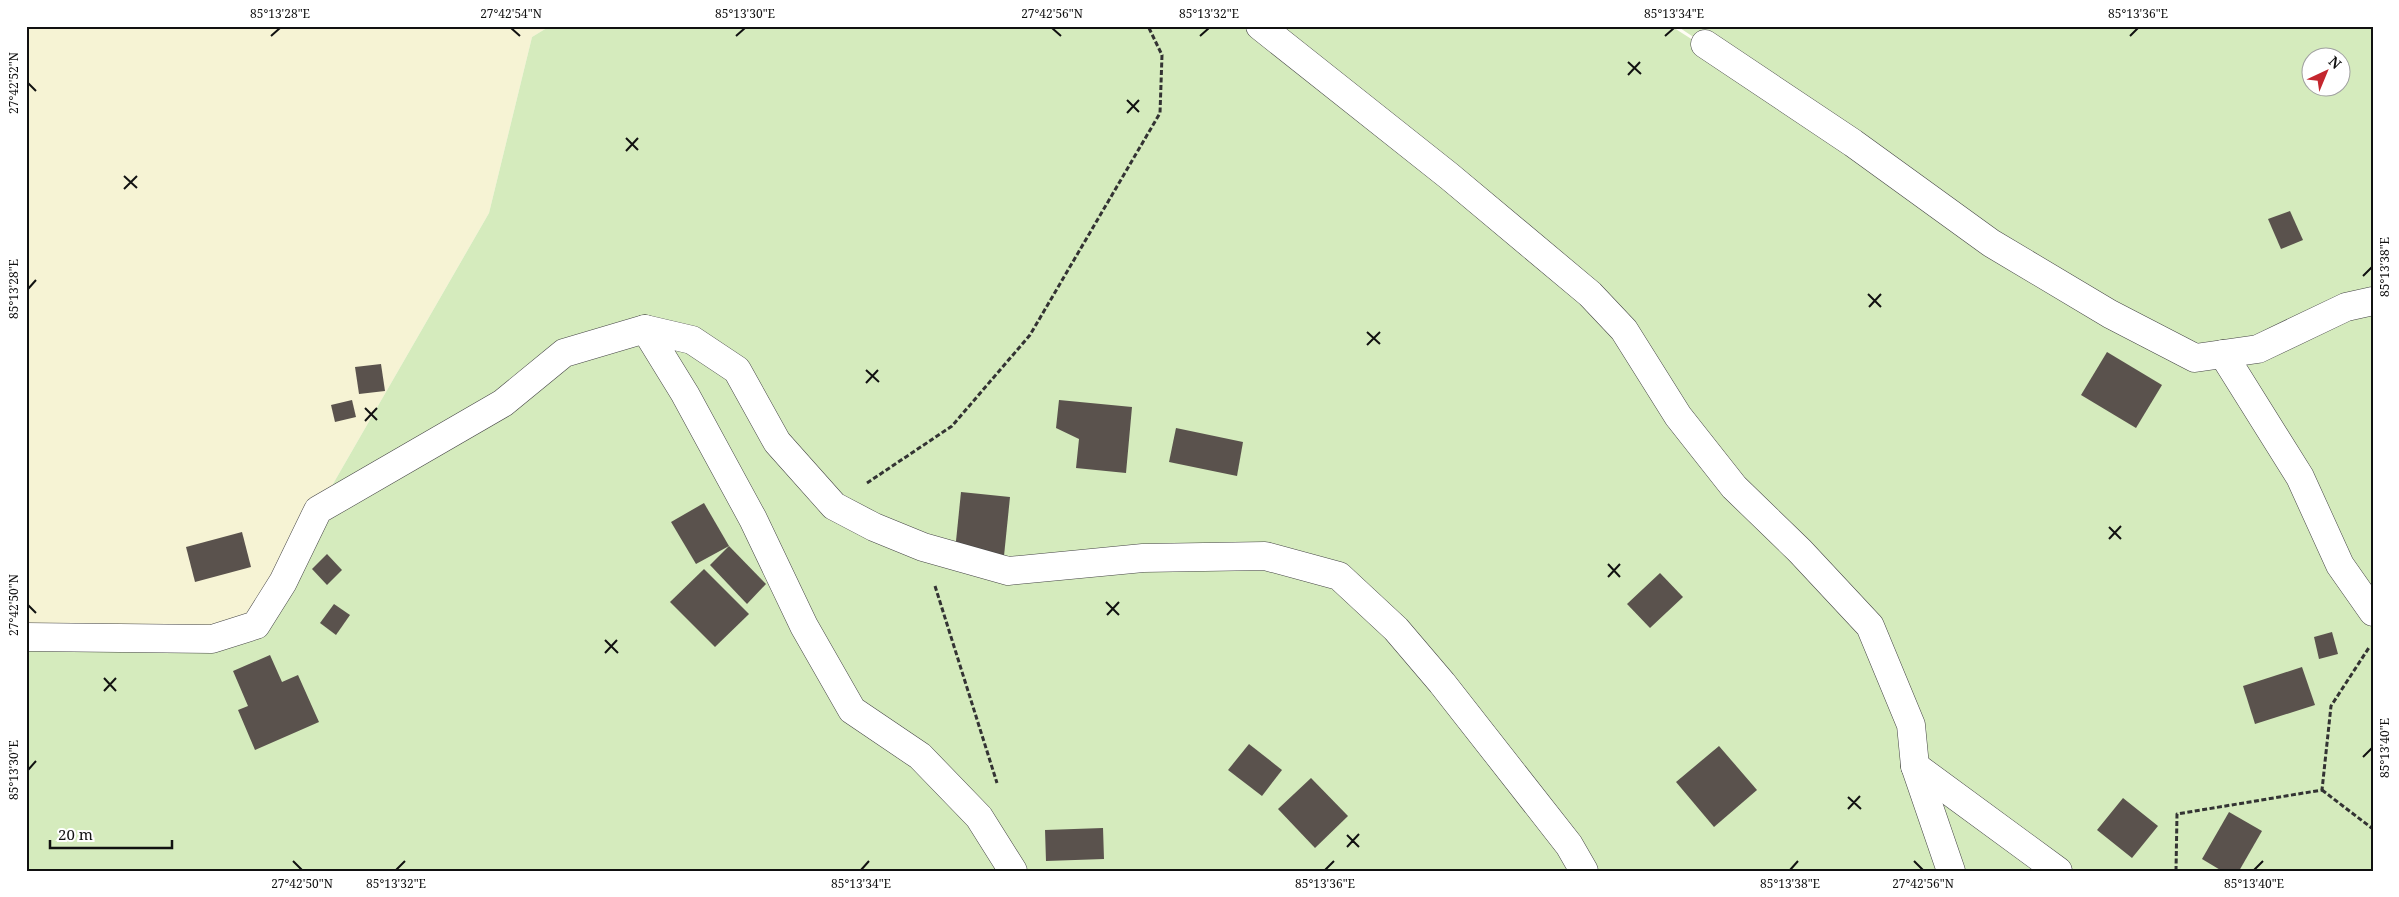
<svg xmlns="http://www.w3.org/2000/svg" width="2399" height="897" font-family="'Noto Serif',serif">
<style>
.farmland{fill:#f6f3d4}
.green{fill:#d5ebbd;fill-rule:evenodd}
.building{fill:#5a524d}
.lines{fill:none;stroke-linecap:round;stroke-linejoin:round}
.minor-casing{stroke:#444;stroke-width:29}
.path{stroke:#333;stroke-width:3;stroke-dasharray:5 2.5;stroke-linecap:butt}
.minor{stroke:#fff;stroke-width:28}
.ticks{fill:none;stroke:#111;stroke-width:2}
.neatline{fill:none;stroke:#111;stroke-width:2}
.ticks-label{font-size:12px;text-anchor:middle;fill:#111}
</style>
<rect width="100%" height="100%" fill="#fffdf5"/>
<!-- farmland -->
<path class="farmland" d="M 26,26 L 550,26 L 532,37 L 489,213 L 318,510 L 256,625 L 26,632 Z"/>
<!-- green -->
<path class="green" d="M 550,26 L 1671,26 L 1807,113 L 1677,26 L 2373,26 L 2373,871 L 26,871 L 26,632 L 256,625 L 318,510 L 489,213 L 532,37 ZM 2312,58 L 2342,58 L 2342,88 L 2312,88 Z"/>
<!-- building -->
<g class="building">
<path d="M 2290,211 L 2303,240 L 2281,249 L 2268,219 Z"/>
<path d="M 2107,352 L 2162,385 L 2136,428 L 2081,395 Z"/>
<path d="M 381,364 L 385,391 L 359,394 L 355,367 Z"/>
<path d="M 352,400 L 356,417 L 335,422 L 331,405 Z"/>
<path d="M 1059,400 L 1132,407 L 1126,473 L 1076,468 L 1079,439 L 1056,428 Z"/>
<path d="M 1176,428 L 1243,442 L 1237,476 L 1169,462 Z"/>
<path d="M 961,492 L 1010,497 L 1004,556 L 955,551 Z"/>
<path d="M 704,503 L 729,546 L 696,564 L 671,522 Z"/>
<path d="M 242,532 L 251,567 L 195,582 L 186,547 Z"/>
<path d="M 729,546 L 766,584 L 747,604 L 710,565 Z"/>
<path d="M 327,554 L 342,570 L 327,585 L 312,569 Z"/>
<path d="M 704,569 L 749,614 L 715,647 L 670,602 Z"/>
<path d="M 1660,573 L 1683,597 L 1650,628 L 1627,604 Z"/>
<path d="M 334,604 L 350,615 L 336,635 L 320,623 Z"/>
<path d="M 2332,632 L 2338,654 L 2319,659 L 2314,637 Z"/>
<path d="M 270,655 L 282,682 L 298,675 L 319,722 L 255,750 L 238,710 L 248,706 L 233,671 Z"/>
<path d="M 2302,667 L 2315,705 L 2255,724 L 2243,686 Z"/>
<path d="M 1249,744 L 1282,770 L 1262,796 L 1228,770 Z"/>
<path d="M 1719,746 L 1757,790 L 1714,827 L 1676,782 Z"/>
<path d="M 1311,778 L 1348,816 L 1315,848 L 1278,809 Z"/>
<path d="M 2123,798 L 2158,826 L 2132,858 L 2097,830 Z"/>
<path d="M 2229,812 L 2262,831 L 2239,871 L 2222,871 L 2202,859 Z"/>
<path d="M 1103,828 L 1104,859 L 1046,861 L 1045,830 Z"/>
</g>
<g class="lines">
<defs>
<g id="minor">
<path d="M 1260,26 L 1449,176 L 1590,294 L 1624,330 L 1678,416 L 1734,487 L 1800,551 L 1870,626 L 1911,725 L 1915,766 L 1951,871"/>
<path d="M 1705,44 L 1853,143 L 1991,243 L 2110,314 L 2195,358 L 2258,349 L 2346,307 L 2373,301"/>
<path d="M 2223,354 L 2300,477 L 2340,565 L 2373,612"/>
<path d="M 26,637 L 212,639 L 256,625 L 283,582 L 318,510 L 503,403 L 564,353 L 645,329"/>
<path d="M 1915,766 L 2058,871"/>
<path d="M 1013,871 L 979,817 L 920,756 L 852,710 L 804,626 L 753,519 L 685,394 L 645,329 L 692,340 L 737,370 L 777,442 L 834,506 L 874,527 L 923,547 L 1008,571 L 1143,558 L 1265,556 L 1339,576 L 1396,629 L 1442,683 L 1569,845 L 1584,871"/>
</g>
</defs>
<!-- minor casing -->
<use href="#minor" class="minor-casing"/>
<!-- path -->
<g class="path">
<path d="M 867,483 L 952,426 L 1030,335 L 1160,113 L 1162,55 L 1148,26"/>
<path d="M 935,586 L 997,783"/>
<path d="M 2322,790 L 2373,829"/>
<path d="M 2176,871 L 2177,814 L 2322,790 L 2331,706 L 2370,646"/>
</g>
<!-- minor -->
<use href="#minor" class="minor"/>
</g>
<!-- ticks -->
<path class="ticks" d="M 511,28 L 520,36M 1052,28 L 1061,36M 271,36 L 280,28M 736,36 L 745,28M 1200,36 L 1209,28M 1665,36 L 1674,28M 2130,36 L 2138,28M 1628,62 L 1641,74M 1628,75 L 1640,62M 28,83 L 36,91M 1127,100 L 1139,112M 1127,113 L 1139,100M 626,138 L 638,150M 626,151 L 638,138M 124,176 L 137,188M 124,189 L 137,176M 2363,276 L 2372,267M 28,289 L 36,280M 1868,294 L 1881,307M 1869,307 L 1881,294M 1367,332 L 1380,344M 1367,345 L 1380,332M 866,370 L 879,382M 866,383 L 878,370M 365,408 L 377,420M 365,421 L 377,408M 2109,527 L 2121,539M 2109,539 L 2121,526M 1608,564 L 1620,577M 1608,577 L 1620,564M 1106,602 L 1119,615M 28,605 L 36,613M 1107,615 L 1119,602M 605,640 L 618,653M 605,653 L 617,640M 104,678 L 116,691M 104,691 L 116,678M 2363,757 L 2372,748M 28,770 L 36,761M 1848,797 L 1861,809M 1848,809 L 1860,796M 1347,835 L 1359,847M 1347,847 L 1359,834M 293,861 L 302,870M 1914,861 L 1923,870M 396,870 L 405,861M 861,870 L 869,861M 1325,870 L 1334,861M 1790,870 L 1798,861M 2254,870 L 2263,861"/>
<!-- border -->
<rect width="2399" height="897" fill="none" stroke="#ffffff" stroke-width="55"/>
<!-- north arrow -->
<g transform="translate(2326 72) rotate(44)"><circle r="24" fill="#ffffff" stroke="#a0a0a0"/>
<path d="M0-4L9 19L0 12L-9 19Z" fill="#c4262e"/>
<text y="-8" font-size="14" font-weight="bold" text-anchor="middle" fill="#111111">N</text>
</g>
<!-- scale -->
<path d="M50 840v8h122v-8" fill="none" stroke="#111111" stroke-width="2.5"/>
<text x="58" y="840" font-size="15" fill="#111111" stroke="#ffffff" stroke-width="4" paint-order="stroke">20 m</text>
<rect x="28" y="28" width="2344" height="842" class="neatline"/>
<g class="ticks-label">
<text x="280" y="18">85°13'28"E</text>
<text x="511" y="18">27°42'54"N</text>
<text x="745" y="18">85°13'30"E</text>
<text x="1052" y="18">27°42'56"N</text>
<text x="1209" y="18">85°13'32"E</text>
<text x="1674" y="18">85°13'34"E</text>
<text x="2138" y="18">85°13'36"E</text>
<text transform="translate(14 83) rotate(-90)" y="4">27°42'52"N</text>
<text transform="translate(2385 267) rotate(-90)" y="4">85°13'38"E</text>
<text transform="translate(14 289) rotate(-90)" y="4">85°13'28"E</text>
<text transform="translate(14 605) rotate(-90)" y="4">27°42'50"N</text>
<text transform="translate(2385 748) rotate(-90)" y="4">85°13'40"E</text>
<text transform="translate(14 770) rotate(-90)" y="4">85°13'30"E</text>
<text x="302" y="888">27°42'50"N</text>
<text x="396" y="888">85°13'32"E</text>
<text x="861" y="888">85°13'34"E</text>
<text x="1325" y="888">85°13'36"E</text>
<text x="1790" y="888">85°13'38"E</text>
<text x="1923" y="888">27°42'56"N</text>
<text x="2254" y="888">85°13'40"E</text>
</g>
</svg>
